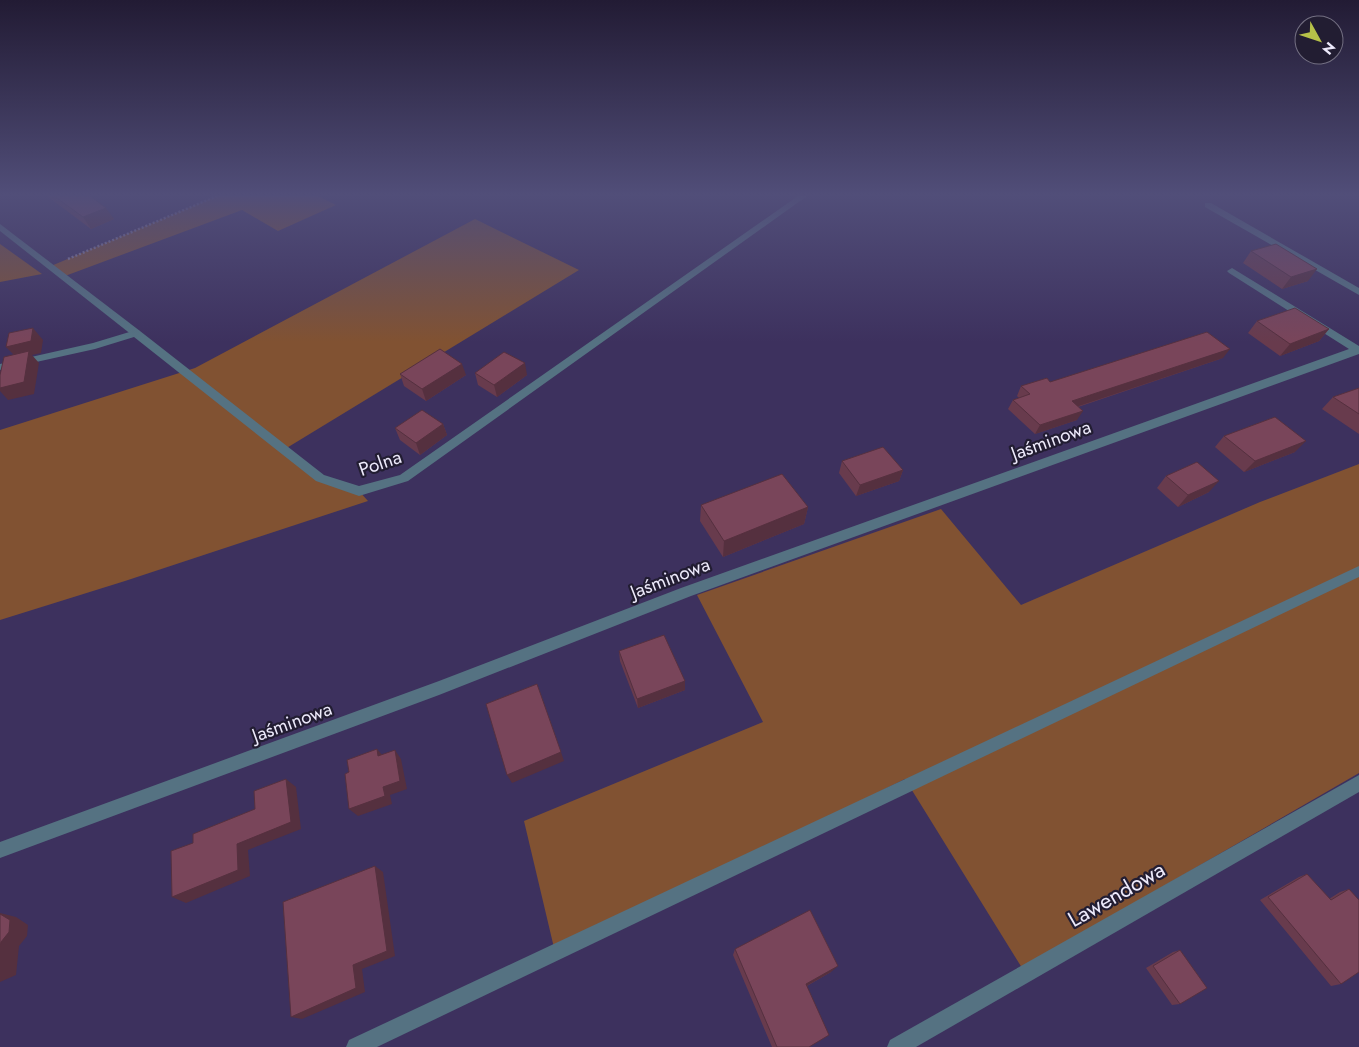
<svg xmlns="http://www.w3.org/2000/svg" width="1359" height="1047" font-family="Jost,sans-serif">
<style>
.green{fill:#815232}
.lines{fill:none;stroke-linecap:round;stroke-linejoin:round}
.path{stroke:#8981a2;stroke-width:2.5;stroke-dasharray:2 2;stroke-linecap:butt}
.service{fill:#557282;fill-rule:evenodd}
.minor{fill:#557282;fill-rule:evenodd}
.wall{fill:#683b4d}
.shaded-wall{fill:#55303f}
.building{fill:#79455a;stroke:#55303f}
.labels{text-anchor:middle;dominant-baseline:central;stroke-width:4.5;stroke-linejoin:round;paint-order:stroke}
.street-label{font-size:19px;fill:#edeafb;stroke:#221d32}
.near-street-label{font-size:22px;fill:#edeafb;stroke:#221d32}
</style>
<rect width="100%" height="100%" fill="#3d315e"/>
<!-- green -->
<g class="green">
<path d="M 217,196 L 318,196 L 336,205 L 278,231 L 242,210 L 65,276 L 51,266 Z"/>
<path d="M 475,219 L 579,270 L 285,449 L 320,478 L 359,491 L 368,501 L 125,581 L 0,620 L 0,430 L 195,368 Z"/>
<path d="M 0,244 L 42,274 L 0,282 Z"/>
<path d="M 1359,464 L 1359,773 L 1145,897 L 1027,976 L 905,779 L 555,952 L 524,821 L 763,722 L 697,595 L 941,509 L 1021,605 L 1260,502 Z"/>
</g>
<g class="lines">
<!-- path -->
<path class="path" d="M 68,259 L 217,196"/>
<!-- service -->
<g class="service">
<path d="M 798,196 L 807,196 L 408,481 L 359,496 L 316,481 L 134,337 L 95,349 L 0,370 L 0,364 L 93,343 L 136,330 L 140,331 L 324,475 L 359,486 L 400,475 Z"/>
<path d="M 1205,203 L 1211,203 L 1359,288 L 1359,295 L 1205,207 Z"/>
<path d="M 1232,268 L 1359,346 L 1359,354 L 691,596 L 439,695 L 0,858 L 0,842 L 439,681 L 681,588 L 1349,349 L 1229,273 L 1227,271 Z"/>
<path d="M 1359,566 L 1359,577 L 377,1047 L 346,1047 L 349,1040 Z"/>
<path d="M 1359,775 L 1359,792 L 916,1047 L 887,1047 L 890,1040 Z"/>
</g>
<!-- minor -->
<path class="minor" d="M 0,224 L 140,331 L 140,335 L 132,335 L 0,231 Z"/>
</g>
<!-- wall -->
<g class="wall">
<path d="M 47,196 L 90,196 L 114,219 L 91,229 Z"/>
<path d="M 1251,251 L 1308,281 L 1282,289 L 1243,263 Z"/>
<path d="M 1257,321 L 1329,329 L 1319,341 L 1280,356 L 1248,333 Z"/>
<path d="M 1223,358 L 1078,407 L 1077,420 L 1035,434 L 1008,409 L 1013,400 L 1019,398 L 1017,396 L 1021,386 L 1050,382 Z"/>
<path d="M 475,373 L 527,375 L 497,397 L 478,385 Z"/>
<path d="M 400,374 L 466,375 L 426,401 L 404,386 Z"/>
<path d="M 1359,388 L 1359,434 L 1322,409 L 1333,397 Z"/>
<path d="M 443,424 L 447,435 L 420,455 L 400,440 L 395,428 Z"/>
<path d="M 1224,436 L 1295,452 L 1244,472 L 1215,447 Z"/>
<path d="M 842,461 L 903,470 L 899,481 L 856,496 L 839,473 Z"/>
<path d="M 1166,476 L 1209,492 L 1178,507 L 1157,488 Z"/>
<path d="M 701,505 L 808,507 L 804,524 L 723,557 L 700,521 Z"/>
<path d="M 619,651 L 685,690 L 638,708 L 620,661 Z"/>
<path d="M 1307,874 L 1329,899 L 1340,892 L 1349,889 L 1341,984 L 1331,986 L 1260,900 L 1299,877 Z"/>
<path d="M 735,949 L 831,972 L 807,986 L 809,1047 L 772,1047 L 733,955 Z"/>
<path d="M 1180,950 L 1180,1004 L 1172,1005 L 1146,968 L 1173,952 Z"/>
</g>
<!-- shaded-wall -->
<g class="shaded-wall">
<path d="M 106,208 L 114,219 L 91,229 L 83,217 Z"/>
<path d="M 1317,269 L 1308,281 L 1282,289 L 1291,277 Z"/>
<path d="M 33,328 L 43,340 L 41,353 L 32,355 L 39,363 L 34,394 L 8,400 L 0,391 L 0,388 L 17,358 L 6,347 Z"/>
<path d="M 1329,329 L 1319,341 L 1280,356 L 1290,344 Z"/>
<path d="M 1230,349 L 1223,358 L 1067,410 L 1072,401 Z"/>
<path d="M 525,363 L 527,375 L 497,397 L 494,385 Z"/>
<path d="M 462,364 L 466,375 L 426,401 L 422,389 Z"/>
<path d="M 1083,411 L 1077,420 L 1035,434 L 1040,425 Z"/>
<path d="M 443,424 L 447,435 L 420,455 L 416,443 Z"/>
<path d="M 1306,441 L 1295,452 L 1244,472 L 1255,461 Z"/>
<path d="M 903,470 L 899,481 L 856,496 L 860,485 Z"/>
<path d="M 1219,481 L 1209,492 L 1178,507 L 1188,495 Z"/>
<path d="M 808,507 L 804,524 L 723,557 L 724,541 Z"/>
<path d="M 685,681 L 685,690 L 638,708 L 637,699 Z"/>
<path d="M 377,749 L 384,757 L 378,756 Z"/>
<path d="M 395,750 L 401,759 L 407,789 L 390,795 L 392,804 L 358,816 L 349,809 Z"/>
<path d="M 561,752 L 564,761 L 512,783 L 507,775 Z"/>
<path d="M 286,779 L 296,787 L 301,829 L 248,850 L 250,876 L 186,903 L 172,897 L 237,844 Z"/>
<path d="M 375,866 L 383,872 L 395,956 L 362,969 L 365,992 L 302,1019 L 291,1017 L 353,965 Z"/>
<path d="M 0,913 L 16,917 L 28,925 L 27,936 L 19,946 L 16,975 L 0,982 Z"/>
<path d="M 838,966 L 831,972 L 801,989 L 806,984 Z"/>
</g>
<!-- building -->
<g class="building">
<path d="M 54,196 L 90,196 L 106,208 L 83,217 Z"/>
<path d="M 1276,244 L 1317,269 L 1291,277 L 1251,251 Z"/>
<path d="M 1295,308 L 1329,329 L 1290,344 L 1257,321 Z"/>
<path d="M 33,328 L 31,341 L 6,347 L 9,333 Z"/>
<path d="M 1207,332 L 1230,349 L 1072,401 L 1083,411 L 1040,425 L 1013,400 L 1030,394 L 1021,386 L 1047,378 L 1050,382 Z"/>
<path d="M 440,349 L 462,364 L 422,389 L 400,374 Z"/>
<path d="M 29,351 L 24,382 L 0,388 L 0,375 L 4,357 Z"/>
<path d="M 504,352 L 525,363 L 494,385 L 475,373 Z"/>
<path d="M 1359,388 L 1359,414 L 1333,397 Z"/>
<path d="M 422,410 L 443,424 L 416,443 L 395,428 Z"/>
<path d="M 1275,417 L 1306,441 L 1255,461 L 1224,436 Z"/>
<path d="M 883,447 L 903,470 L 860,485 L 842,461 Z"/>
<path d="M 1197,462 L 1219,481 L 1188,495 L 1166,476 Z"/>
<path d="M 782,474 L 808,507 L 724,541 L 701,505 Z"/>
<path d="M 664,635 L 685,681 L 637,699 L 619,651 Z"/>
<path d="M 537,684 L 561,752 L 507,775 L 486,704 Z"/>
<path d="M 377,749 L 378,756 L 395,750 L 400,781 L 383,787 L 385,796 L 349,809 L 345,774 L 349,772 L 347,760 Z"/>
<path d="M 286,779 L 291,822 L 237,844 L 238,870 L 172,897 L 171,851 L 193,843 L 193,834 L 255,809 L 254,791 Z"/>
<path d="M 375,866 L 387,951 L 353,965 L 356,988 L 291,1017 L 283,902 Z"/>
<path d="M 1307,874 L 1331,900 L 1349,889 L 1359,900 L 1359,972 L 1341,984 L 1268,897 Z"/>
<path d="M 810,910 L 838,966 L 806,984 L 829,1035 L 809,1047 L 777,1047 L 735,949 Z"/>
<path d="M 0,914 L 10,920 L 9,932 L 1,942 L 0,947 Z"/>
<path d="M 1180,950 L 1207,988 L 1180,1004 L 1153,966 Z"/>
</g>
<!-- sky -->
<linearGradient id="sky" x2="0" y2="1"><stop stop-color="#221b34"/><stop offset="0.57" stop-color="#514e79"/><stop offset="1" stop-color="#514e79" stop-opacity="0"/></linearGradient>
<rect width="1359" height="342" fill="url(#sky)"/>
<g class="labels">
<!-- street labels -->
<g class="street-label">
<text transform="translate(1051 440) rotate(-20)">Jaśminowa</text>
<text transform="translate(380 463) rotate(-19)">Polna</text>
<text transform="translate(670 578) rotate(-21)">Jaśminowa</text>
<text transform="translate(292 722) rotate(-20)">Jaśminowa</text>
</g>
<!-- near-street labels -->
<g class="near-street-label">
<text transform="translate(1116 894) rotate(-30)">Lawendowa</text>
</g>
</g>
<!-- north arrow -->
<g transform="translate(1319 40) rotate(130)"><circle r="24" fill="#221d32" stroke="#736f82"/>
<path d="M0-4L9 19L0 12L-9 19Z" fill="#b6c149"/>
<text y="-8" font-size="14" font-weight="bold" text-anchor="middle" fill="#edeafb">N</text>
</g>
</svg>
